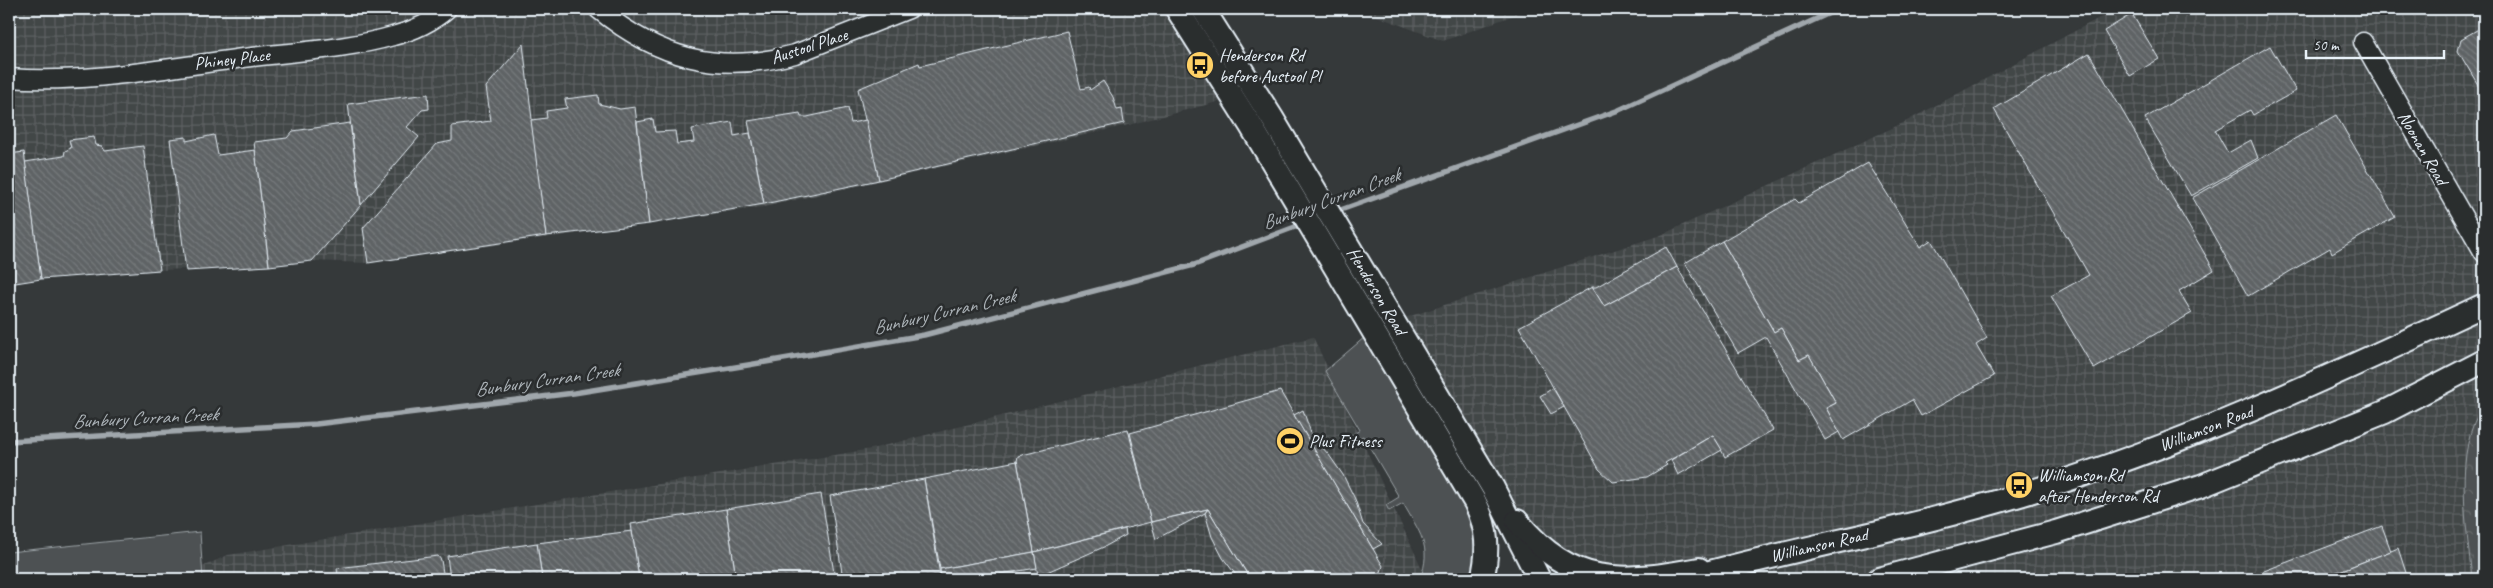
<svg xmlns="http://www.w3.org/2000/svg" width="2493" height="588" font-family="Caveat,sans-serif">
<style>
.industrial{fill:url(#industrial-grid)}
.green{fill:#4d5152;stroke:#9aa1a5}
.forest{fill:url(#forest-crowns);stroke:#9aa1a5}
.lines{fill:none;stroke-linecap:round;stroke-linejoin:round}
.stream{stroke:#a0a7ac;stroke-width:5.5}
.building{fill:url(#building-back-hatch);stroke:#e8f1f8}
.minor-casing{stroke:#e8f1f8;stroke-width:21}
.major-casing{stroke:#e8f1f8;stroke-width:26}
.minor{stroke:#2a2d2e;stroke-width:18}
.major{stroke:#2a2d2e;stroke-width:22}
.labels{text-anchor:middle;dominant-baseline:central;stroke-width:5;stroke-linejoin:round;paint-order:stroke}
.street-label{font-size:18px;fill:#e8f1f8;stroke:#2a2d2e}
.poi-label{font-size:18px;fill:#e8f1f8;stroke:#2a2d2e;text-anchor:start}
.water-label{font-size:19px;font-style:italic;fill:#acb3b8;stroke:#2a2d2e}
</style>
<defs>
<pattern id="industrial-grid" width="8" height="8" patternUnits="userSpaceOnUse" patternTransform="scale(1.25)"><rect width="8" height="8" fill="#424647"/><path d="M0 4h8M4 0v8" fill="none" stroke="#5d6162"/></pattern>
<pattern id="forest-crowns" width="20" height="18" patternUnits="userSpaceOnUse" patternTransform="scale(1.25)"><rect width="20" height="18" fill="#4d5152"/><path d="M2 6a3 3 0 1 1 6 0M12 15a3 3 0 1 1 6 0" fill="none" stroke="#676a6c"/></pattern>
<pattern id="building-back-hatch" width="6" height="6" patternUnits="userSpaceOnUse" patternTransform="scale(1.25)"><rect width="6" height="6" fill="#5f6365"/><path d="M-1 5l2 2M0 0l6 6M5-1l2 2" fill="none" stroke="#767a7c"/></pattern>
</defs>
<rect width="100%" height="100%" fill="#35393a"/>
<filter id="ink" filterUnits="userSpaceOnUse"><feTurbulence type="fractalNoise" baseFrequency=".02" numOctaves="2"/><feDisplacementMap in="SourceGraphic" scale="10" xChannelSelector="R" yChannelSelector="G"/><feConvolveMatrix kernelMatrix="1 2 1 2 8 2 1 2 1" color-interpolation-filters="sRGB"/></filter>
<g filter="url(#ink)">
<!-- industrial -->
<g class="industrial">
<path d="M 9,9 L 1177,9 L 1233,98 L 1124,126 L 764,207 L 368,263 L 312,261 L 269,266 L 160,270 L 41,279 L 9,284 Z"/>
<path d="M 1358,9 L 1531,9 L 1443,41 Z"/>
<path d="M 2116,9 L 2484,9 L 2484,579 L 1539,579 L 1395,321 L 1661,235 L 1903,123 Z"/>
<path d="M 1313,337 L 1427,579 L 203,579 L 202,567 L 228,555 L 871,449 Z"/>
</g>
<!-- green -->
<g class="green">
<path d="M 1365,337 L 1469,513 C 1476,537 1478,556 1469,579 L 1420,579 C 1433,546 1419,532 1403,503 L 1389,511 L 1386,505 L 1399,497 L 1363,436 L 1350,443 L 1347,438 L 1360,430 L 1325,371 Z"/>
<path d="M 200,532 L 203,579 L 9,579 L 9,552 Z"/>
</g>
<!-- forest -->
<path class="forest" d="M 2484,405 L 2484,579 L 2472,579 C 2467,528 2452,448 2484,405 Z"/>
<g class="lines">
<!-- stream -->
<g class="stream">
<path d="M 1335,212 L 1619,110 L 1838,9"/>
<path d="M 9,441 L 316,424 L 574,393 L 748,365 L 924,335 L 1194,265 L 1303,224"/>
</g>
</g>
<!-- building -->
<g class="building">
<path d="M 2132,14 L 2159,59 L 2130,76 L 2104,31 Z"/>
<path d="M 2484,26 L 2484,95 L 2458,51 L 2461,39 Z"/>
<path d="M 1067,31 L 1081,89 L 1089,87 L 1090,90 L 1103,81 L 1113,97 L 1117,110 L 1122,109 L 1124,123 L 879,180 L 858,89 L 919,63 L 920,66 Z"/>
<path d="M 523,44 L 546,236 L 368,263 L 363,228 L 437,144 L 452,141 L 452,126 L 491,121 L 486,87 Z"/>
<path d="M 2270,46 L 2296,91 L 2253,115 L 2250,110 L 2215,130 L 2228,153 L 2251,140 L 2258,158 L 2191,196 L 2145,118 Z"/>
<path d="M 2089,53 L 2214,270 L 2179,291 L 2192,313 L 2094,369 L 2051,296 L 2089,275 L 1994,109 Z"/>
<path d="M 428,94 L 429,109 L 422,110 L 407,127 L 419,137 L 361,205 L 348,104 Z"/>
<path d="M 598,95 L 599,104 L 620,109 L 635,107 L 649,224 L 546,236 L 531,120 L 547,118 L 546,111 L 567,108 L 565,99 Z"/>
<path d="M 848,108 L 851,123 L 866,120 L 879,180 L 764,204 L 748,121 L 800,113 L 801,117 L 807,117 Z"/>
<path d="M 2336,115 L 2395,217 L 2332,253 L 2330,248 L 2248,296 L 2192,198 Z"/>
<path d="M 653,119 L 655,132 L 675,131 L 677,144 L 694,142 L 692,129 L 732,122 L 734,136 L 750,133 L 764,204 L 649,224 L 637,122 Z"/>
<path d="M 350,123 L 361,205 L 312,261 L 269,266 L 254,142 L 287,138 L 293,131 Z"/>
<path d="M 214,135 L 218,155 L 255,150 L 269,266 L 186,271 L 170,139 L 186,137 L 186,141 Z"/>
<path d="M 94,137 L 96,145 L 102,146 L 105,151 L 143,146 L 160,270 L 41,279 L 25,162 L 64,156 L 65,151 L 71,148 L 69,140 Z"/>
<path d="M 24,152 L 41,279 L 9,284 L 9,154 Z"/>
<path d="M 1868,163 L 1920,247 L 1931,240 L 1987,338 L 1976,345 L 1994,376 L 1921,416 L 1912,400 L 1843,440 L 1826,408 L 1836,403 L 1809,355 L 1799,360 L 1781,328 L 1774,332 L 1722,241 L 1795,199 L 1799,203 Z"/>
<path d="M 1722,241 L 1774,332 L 1781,328 L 1799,360 L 1809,355 L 1836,403 L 1826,408 L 1839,432 L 1825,440 L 1766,337 L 1738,353 L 1685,263 Z"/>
<path d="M 1666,247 L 1677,267 L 1604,306 L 1592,287 L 1596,287 Z"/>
<path d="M 1677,267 L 1773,430 L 1725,457 L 1713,435 L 1665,463 L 1667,465 L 1647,477 L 1613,482 L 1599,469 L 1519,327 L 1592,287 L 1604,306 Z"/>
<path d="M 1553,388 L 1564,407 L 1551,414 L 1540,396 Z"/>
<path d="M 1280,391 L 1383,566 L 1379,578 L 1250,579 L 1208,509 L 1151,522 L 1130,433 Z"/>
<path d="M 1303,410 L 1312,436 L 1329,455 L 1343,475 L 1355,499 L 1363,524 L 1382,544 L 1373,549 L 1294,415 Z"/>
<path d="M 1128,429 L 1151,522 L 1034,552 L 1017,461 L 1018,456 Z"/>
<path d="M 1713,435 L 1722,450 L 1678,475 L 1671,460 Z"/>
<path d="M 1017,461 L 1034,552 L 940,569 L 924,479 Z"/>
<path d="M 924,479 L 940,575 L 914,579 L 843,579 L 830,496 Z"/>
<path d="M 821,494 L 835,579 L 736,579 L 726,509 Z"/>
<path d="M 726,509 L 736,579 L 639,579 L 631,524 Z"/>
<path d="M 1208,509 L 1205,513 L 1156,539 L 1151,522 Z"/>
<path d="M 1208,509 L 1250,579 L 1239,579 L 1223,558 L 1212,537 L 1205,513 Z"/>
<path d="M 2382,526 L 2391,551 L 2319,579 L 2243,579 Z"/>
<path d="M 1125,529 L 1126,535 L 1106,546 L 1038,576 L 1034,552 Z"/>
<path d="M 632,531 L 639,579 L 542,579 L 537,543 Z"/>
<path d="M 537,543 L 542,579 L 450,579 L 447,556 Z"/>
<path d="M 2398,548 L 2408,579 L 2319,579 L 2391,551 Z"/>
<path d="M 1034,552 L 1037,568 L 1000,574 L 995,579 L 941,579 L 940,569 Z"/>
<path d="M 438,556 L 441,560 L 444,579 L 338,579 L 337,568 Z"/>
</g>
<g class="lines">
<defs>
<g id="minor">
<path d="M 598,9 C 658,58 719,75 795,54 L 909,9"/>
<path d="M 2363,42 L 2484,253"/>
<path d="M 9,78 C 86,84 166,68 243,58 C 289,52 349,49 393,36 C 413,31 432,22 447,9"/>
</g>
<g id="major">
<path d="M 1177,9 L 1251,126 L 1475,502 C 1488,528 1489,552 1482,579"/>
<path d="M 1203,9 L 1272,118 L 1493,488 L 1539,579"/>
<path d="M 1517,521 C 1573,588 1619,583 1699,569"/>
<path d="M 1684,579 C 1796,548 1912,528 2023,494 C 2182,446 2334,375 2484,305"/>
<path d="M 1879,579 L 2056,532 L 2201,486 L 2385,412 L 2484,361"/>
</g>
</defs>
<!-- minor casing -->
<use href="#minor" class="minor-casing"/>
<!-- major casing -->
<use href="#major" class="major-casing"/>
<!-- minor -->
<use href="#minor" class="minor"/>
<!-- major -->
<use href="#major" class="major"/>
</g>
</g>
<!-- icons -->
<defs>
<symbol id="bus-disc" viewBox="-11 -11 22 22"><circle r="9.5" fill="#ffd166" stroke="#2a2d2e"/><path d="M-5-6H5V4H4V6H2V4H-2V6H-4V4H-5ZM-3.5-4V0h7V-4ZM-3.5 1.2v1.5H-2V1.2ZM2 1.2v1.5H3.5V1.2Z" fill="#111"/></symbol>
<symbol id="stadium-disc" viewBox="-11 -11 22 22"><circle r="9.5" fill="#ffd166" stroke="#2a2d2e"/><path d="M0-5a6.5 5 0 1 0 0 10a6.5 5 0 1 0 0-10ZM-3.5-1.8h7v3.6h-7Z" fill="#111"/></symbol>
</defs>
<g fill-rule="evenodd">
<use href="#bus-disc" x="1184" y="49" width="32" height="32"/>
<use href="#stadium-disc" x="1274" y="425" width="32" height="32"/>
<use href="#bus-disc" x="2003" y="469" width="32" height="32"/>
</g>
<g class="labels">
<!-- street labels -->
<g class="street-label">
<text transform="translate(809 46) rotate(-18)">Austool Place</text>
<text transform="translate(232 59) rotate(-7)">Phiney Place</text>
<text transform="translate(2423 148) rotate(60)">Noonan Road</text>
<text transform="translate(1377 291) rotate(59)">Henderson Road</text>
<text transform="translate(2206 428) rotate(-21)">Williamson Road</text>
<text transform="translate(1819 545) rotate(-13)">Williamson Road</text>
</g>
<!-- poi labels -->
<g class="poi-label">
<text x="1219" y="55">Henderson Rd<tspan x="1219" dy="21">before Austool Pl</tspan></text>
<text x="1309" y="441">Plus Fitness</text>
<text x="2038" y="475">Williamson Rd<tspan x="2038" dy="21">after Henderson Rd</tspan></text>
</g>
<!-- water labels -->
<g class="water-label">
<text transform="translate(1331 199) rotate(-20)">Bunbury Curran Creek</text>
<text transform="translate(944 312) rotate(-13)">Bunbury Curran Creek</text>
<text transform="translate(547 380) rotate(-8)">Bunbury Curran Creek</text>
<text transform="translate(145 418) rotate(-3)">Bunbury Curran Creek</text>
</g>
</g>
<!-- margin -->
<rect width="2493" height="588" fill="none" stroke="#2a2d2e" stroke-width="30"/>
<rect x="15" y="15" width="2463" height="558" fill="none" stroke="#e8f1f8" stroke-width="2" filter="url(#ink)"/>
<!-- scale -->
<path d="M2306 50v8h138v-8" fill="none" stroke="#e8f1f8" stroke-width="2.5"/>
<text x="2313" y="50" font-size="15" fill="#e8f1f8" stroke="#2a2d2e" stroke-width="4" paint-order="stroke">50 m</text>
</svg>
